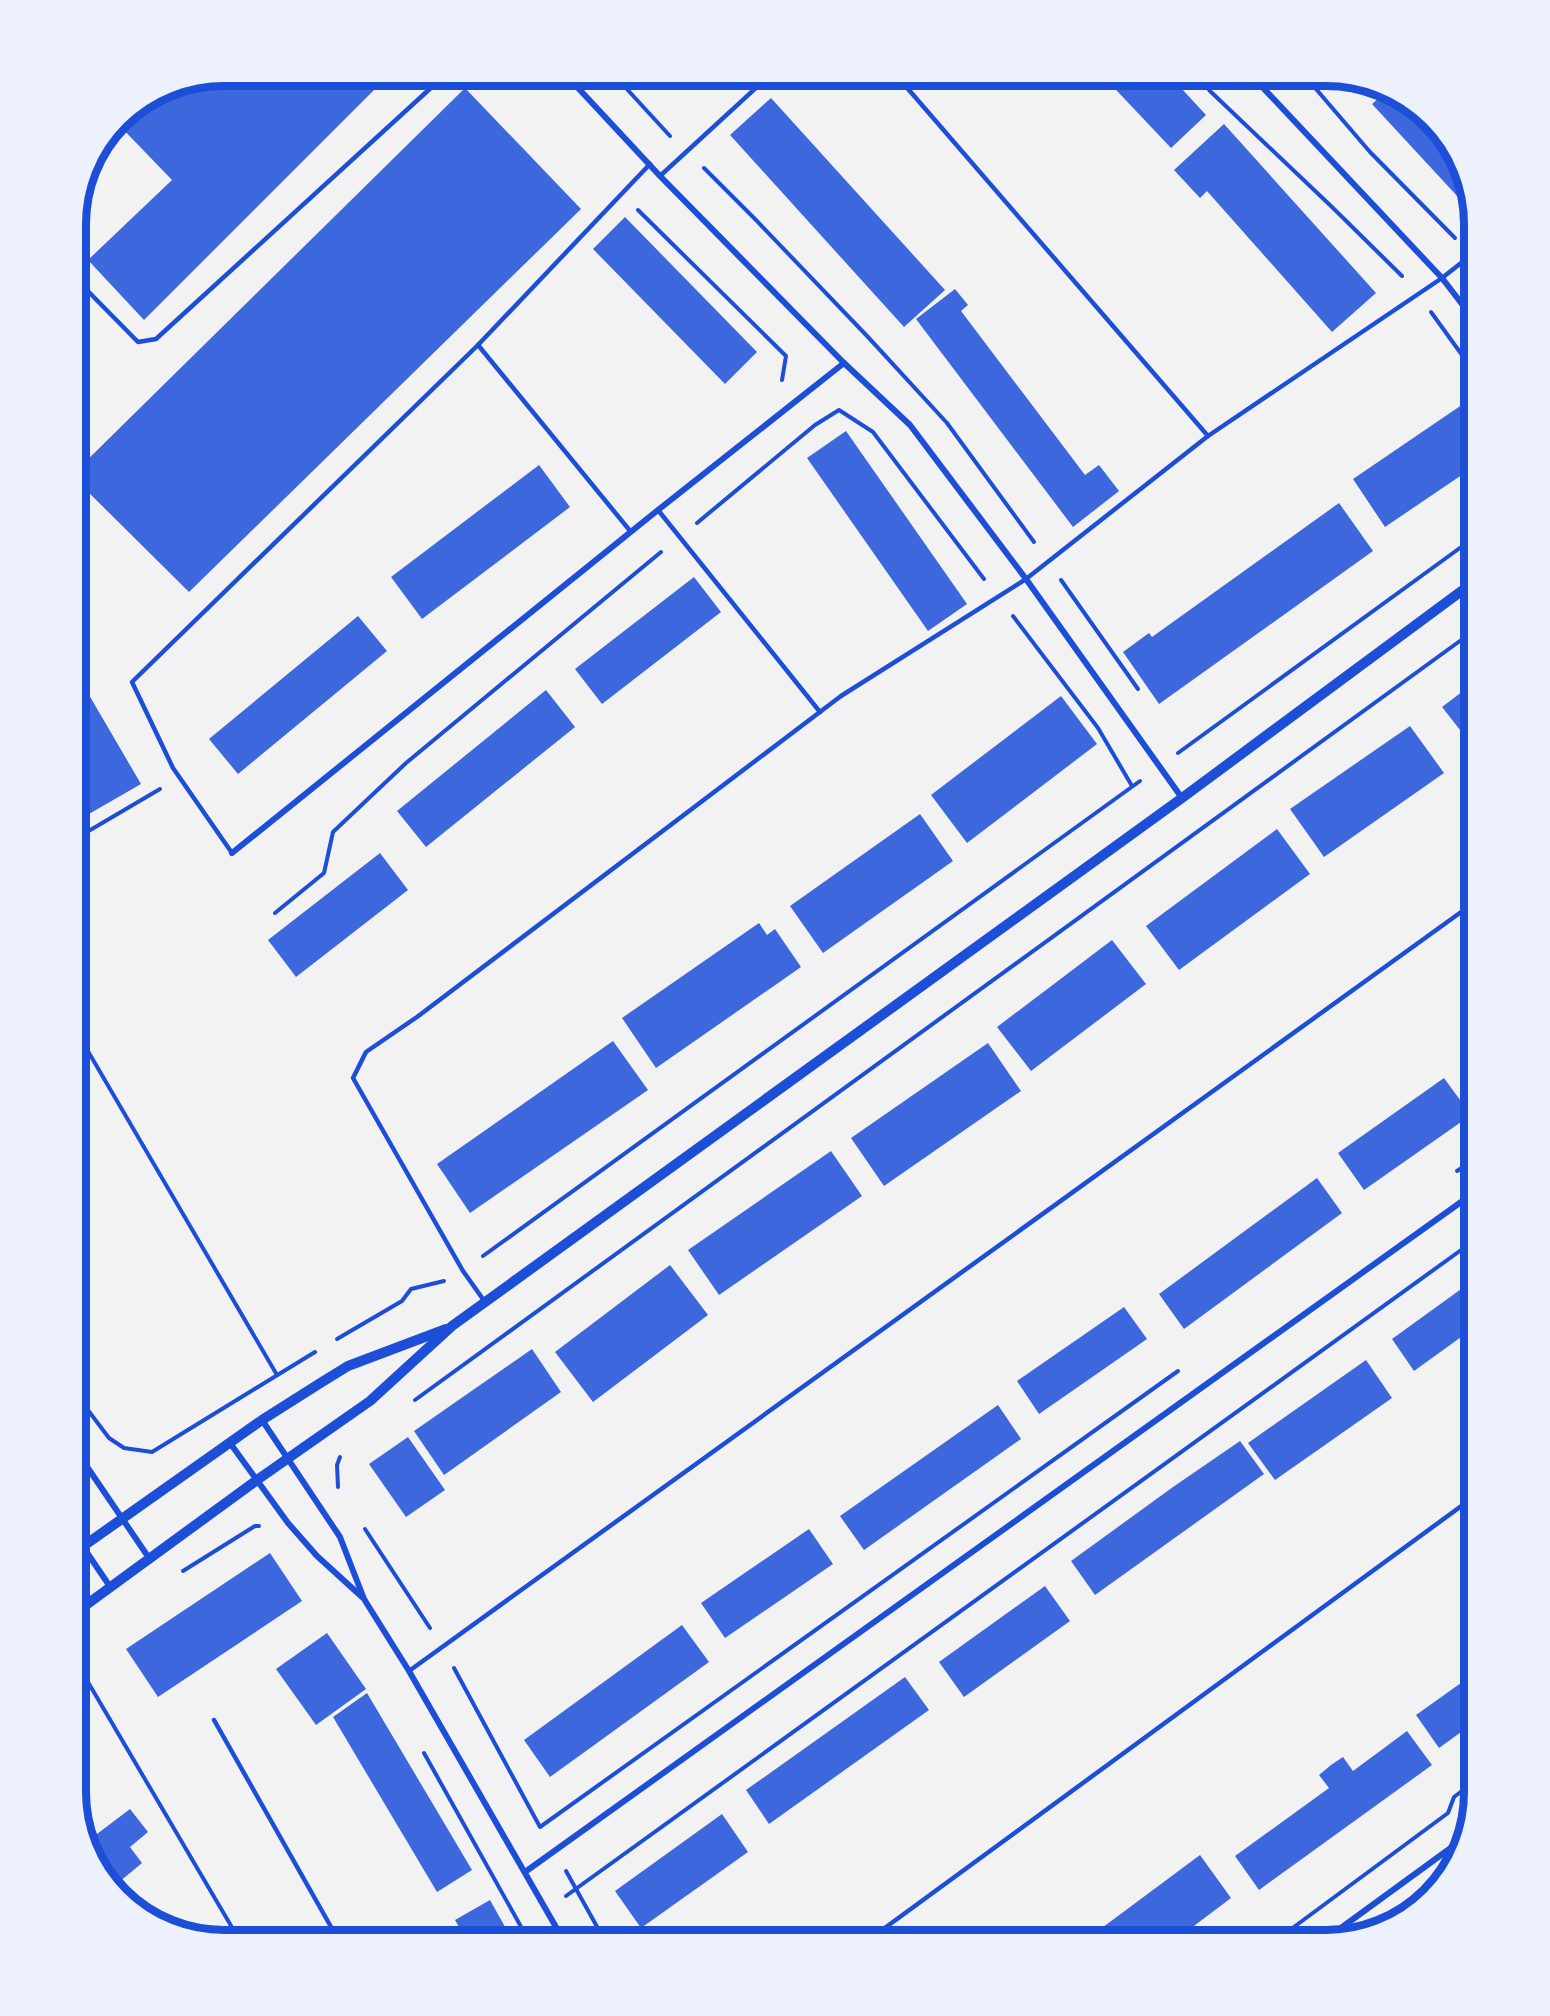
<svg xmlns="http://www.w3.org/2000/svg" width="1550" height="2016" font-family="'Roboto Serif',serif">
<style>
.building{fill:#3d67dc}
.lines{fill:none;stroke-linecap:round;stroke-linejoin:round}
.path{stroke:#1d4ed8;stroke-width:4}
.service{stroke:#1d4ed8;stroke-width:4.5}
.minor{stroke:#1d4ed8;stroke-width:6}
.tertiary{stroke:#1d4ed8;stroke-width:10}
.rim{fill:none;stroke:#1d4ed8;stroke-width:8}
</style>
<rect width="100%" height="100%" fill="#f2f2f2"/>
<!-- building -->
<g class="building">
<path d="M 223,75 L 389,75 L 144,320 L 88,260 L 172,180 L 117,123 L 125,112 L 167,86 Z"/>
<path d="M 1102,75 L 1169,75 L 1206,115 L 1171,148 Z"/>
<path d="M 465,88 L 581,209 L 189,592 L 75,479 L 75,472 Z"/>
<path d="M 1387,91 L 1401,95 L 1450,141 L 1471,211 L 1372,104 Z"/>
<path d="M 771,98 L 945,290 L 904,327 L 730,135 Z"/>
<path d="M 1224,124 L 1376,293 L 1332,332 L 1207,191 L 1200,198 L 1174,170 Z"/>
<path d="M 625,217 L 757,352 L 725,384 L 593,249 Z"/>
<path d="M 955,289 L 968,305 L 961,311 L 1085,475 L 1099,465 L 1119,491 L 1073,527 L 916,319 Z"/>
<path d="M 1472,398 L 1475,402 L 1475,466 L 1385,527 L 1353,479 Z"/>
<path d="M 846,431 L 967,604 L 928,631 L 807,458 Z"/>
<path d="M 539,465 L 570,507 L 422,619 L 391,577 Z"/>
<path d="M 1339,503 L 1373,551 L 1159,704 L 1123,652 L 1149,633 L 1152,637 Z"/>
<path d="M 694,577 L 721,612 L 602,704 L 575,669 Z"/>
<path d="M 358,616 L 387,651 L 238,774 L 209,739 Z"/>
<path d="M 75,671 L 141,784 L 75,822 Z"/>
<path d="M 1475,682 L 1475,749 L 1442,707 Z"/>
<path d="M 546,690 L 575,727 L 426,847 L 397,811 Z"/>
<path d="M 1061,696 L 1097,744 L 967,843 L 931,795 Z"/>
<path d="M 1410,726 L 1444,773 L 1324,857 L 1290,809 Z"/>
<path d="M 920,814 L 953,861 L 823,953 L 790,906 Z"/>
<path d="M 1277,829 L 1310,874 L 1179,970 L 1146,926 Z"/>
<path d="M 380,853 L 408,890 L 296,977 L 268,940 Z"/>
<path d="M 759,923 L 767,935 L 775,929 L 801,967 L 656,1068 L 622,1018 Z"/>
<path d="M 1112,940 L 1146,984 L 1031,1071 L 997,1027 Z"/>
<path d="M 613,1041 L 648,1090 L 470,1213 L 437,1164 Z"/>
<path d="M 988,1043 L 1021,1091 L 884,1186 L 851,1138 Z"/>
<path d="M 1444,1078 L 1471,1115 L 1364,1190 L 1338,1153 Z"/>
<path d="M 831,1151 L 862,1196 L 719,1295 L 688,1250 Z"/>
<path d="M 1317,1178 L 1342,1213 L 1184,1329 L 1159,1294 Z"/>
<path d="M 670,1265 L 708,1315 L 593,1402 L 555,1352 Z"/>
<path d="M 1475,1279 L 1475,1327 L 1414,1371 L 1392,1339 Z"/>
<path d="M 1124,1307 L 1147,1339 L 1039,1414 L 1017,1381 Z"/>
<path d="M 532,1349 L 561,1392 L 444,1475 L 414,1431 Z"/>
<path d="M 1366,1360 L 1392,1398 L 1275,1480 L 1248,1443 Z"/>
<path d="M 998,1405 L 1021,1439 L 864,1550 L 840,1516 Z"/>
<path d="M 408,1437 L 445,1490 L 406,1517 L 369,1464 Z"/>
<path d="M 1240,1441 L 1264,1474 L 1095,1595 L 1071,1561 L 1173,1487 Z"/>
<path d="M 809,1529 L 833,1564 L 725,1638 L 701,1603 Z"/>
<path d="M 270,1553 L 302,1601 L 158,1697 L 126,1649 Z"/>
<path d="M 1045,1586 L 1070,1621 L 964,1697 L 939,1662 Z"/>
<path d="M 682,1625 L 709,1662 L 550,1777 L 524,1740 Z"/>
<path d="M 327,1633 L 366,1689 L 316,1725 L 276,1669 Z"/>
<path d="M 1475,1673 L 1475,1722 L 1439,1748 L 1416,1715 Z"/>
<path d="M 905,1677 L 929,1710 L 769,1824 L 746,1790 Z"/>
<path d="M 367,1693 L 472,1870 L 437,1892 L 333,1717 Z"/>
<path d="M 1407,1731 L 1432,1765 L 1259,1890 L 1235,1856 L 1329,1788 L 1319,1775 L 1331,1765 L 1343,1757 L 1353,1771 Z"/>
<path d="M 130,1809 L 148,1832 L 130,1847 L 142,1863 L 113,1887 L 100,1875 L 89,1840 Z"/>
<path d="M 722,1814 L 748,1852 L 641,1928 L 615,1891 Z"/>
<path d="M 1200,1855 L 1231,1898 L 1174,1941 L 1089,1941 L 1087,1939 Z"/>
<path d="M 490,1900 L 513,1941 L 467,1941 L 455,1920 Z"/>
</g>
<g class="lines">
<!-- path -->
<g class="path">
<path d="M 614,75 L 670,136"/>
<path d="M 1197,75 L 1210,91 L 1332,207 L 1402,276"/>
<path d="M 1304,75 L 1370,152 L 1455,238"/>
<path d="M 704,168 L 755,219 L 868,337 L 947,423 L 1034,542"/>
<path d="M 638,210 L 786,356 L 782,380"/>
<path d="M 1431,312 L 1475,373"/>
<path d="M 697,523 L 815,425 L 839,410 L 873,432 L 984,579"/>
<path d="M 1061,580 L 1138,689"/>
<path d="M 1013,616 L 1098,728 L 1132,786"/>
<path d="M 1178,753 L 1475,537"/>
<path d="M 75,839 L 160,789"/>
<path d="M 275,913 L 324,873 L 333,832 L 406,763 L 661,552"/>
<path d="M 75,1029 L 277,1375"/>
<path d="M 1457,1171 L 1475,1159"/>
<path d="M 483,1256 L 1140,781"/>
<path d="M 337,1339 L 402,1301 L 411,1289 L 444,1281"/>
<path d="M 75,1393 L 109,1438 L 124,1448 L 152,1452 L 315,1352"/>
<path d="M 415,1400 L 1475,630"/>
<path d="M 338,1487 L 337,1465 L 340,1457"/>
<path d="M 365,1529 L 430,1628"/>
<path d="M 183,1571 L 255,1526 L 259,1526"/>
<path d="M 75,1660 L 240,1941"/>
<path d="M 454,1668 L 540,1827 L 1178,1371"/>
<path d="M 424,1753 L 529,1941"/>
<path d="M 566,1871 L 605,1941"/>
<path d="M 566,1896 L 1475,1240"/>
<path d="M 1275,1941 L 1448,1813 L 1454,1797 L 1475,1781"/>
</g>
<!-- service -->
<g class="service">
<path d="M 896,75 L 1208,436"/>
<path d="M 660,176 L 770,75"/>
<path d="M 75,278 L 138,342 L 156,339 L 445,75"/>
<path d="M 478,345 L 631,532"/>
<path d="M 658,510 L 820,712"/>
<path d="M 232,853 L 173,768 L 132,682 L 478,345 L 650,164"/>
<path d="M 485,1302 L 463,1271 L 353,1078 L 366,1052 L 417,1017 L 841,696 L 1026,579 L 1208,436 L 1442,278 L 1475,252"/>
<path d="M 409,1671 L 1475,902"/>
<path d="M 214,1720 L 339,1941"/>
<path d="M 867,1941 L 1475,1496"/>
</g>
<!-- minor -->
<g class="minor">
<path d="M 566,75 L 660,176 L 844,363 L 910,425 L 1026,579 L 1182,798"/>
<path d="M 1251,75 L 1442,278 L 1475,321"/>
<path d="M 232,853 L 658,510 L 844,363"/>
<path d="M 262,1420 L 340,1537 L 364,1599 L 409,1671 L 564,1941"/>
<path d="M 230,1443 L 288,1523 L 317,1556 L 362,1597"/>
<path d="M 75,1449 L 149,1558"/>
<path d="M 75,1535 L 111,1588"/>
<path d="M 525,1872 L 1475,1192"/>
<path d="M 1323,1941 L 1463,1839"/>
</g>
<!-- tertiary -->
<g class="tertiary">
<path d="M 75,1552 L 262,1420 L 322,1382 L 348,1366 L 446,1329"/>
<path d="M 75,1613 L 257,1480 L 370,1401 L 452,1326 L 1182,798 L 1475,581"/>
</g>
</g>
<!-- crop -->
<path d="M0 0H1550V2016H0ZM224 86H1326A138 138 0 0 1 1464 224V1792A138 138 0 0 1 1326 1930H224A138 138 0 0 1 86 1792V224A138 138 0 0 1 224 86Z" fill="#edf1fc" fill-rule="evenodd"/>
<path class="rim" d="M224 86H1326A138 138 0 0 1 1464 224V1792A138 138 0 0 1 1326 1930H224A138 138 0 0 1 86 1792V224A138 138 0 0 1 224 86Z"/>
</svg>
